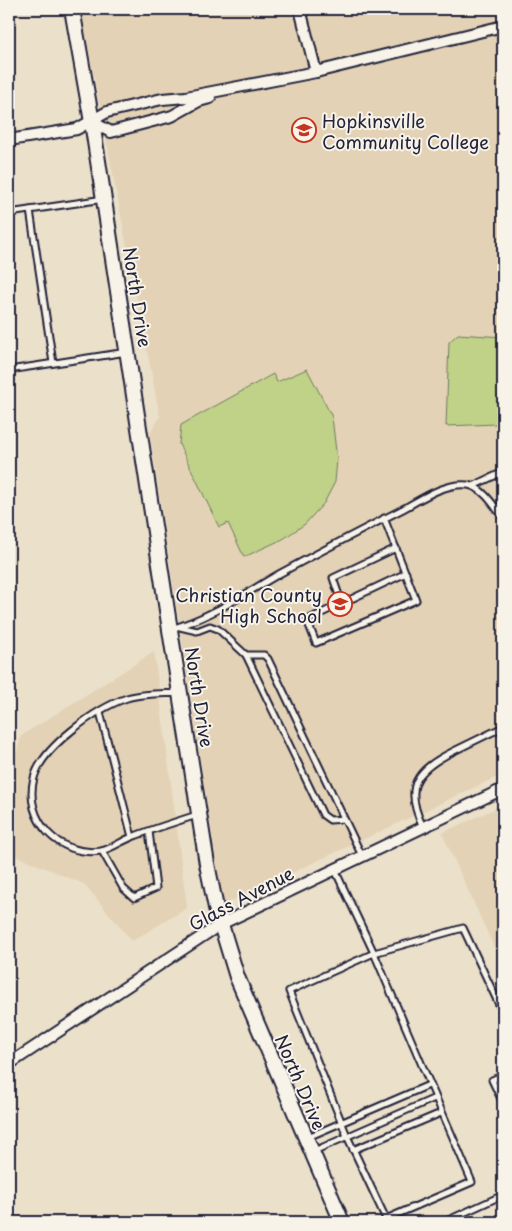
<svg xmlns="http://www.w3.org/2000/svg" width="512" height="1231" font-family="'Playpen Sans',sans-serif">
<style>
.built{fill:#e3d2b5}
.green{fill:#bfd287;stroke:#707a61}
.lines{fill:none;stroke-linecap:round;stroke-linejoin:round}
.service-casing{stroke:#22223b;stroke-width:9}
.minor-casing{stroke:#22223b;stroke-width:14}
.secondary-casing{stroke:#22223b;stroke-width:18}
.service{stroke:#f7f3e8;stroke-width:5}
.minor{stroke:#f7f3e8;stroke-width:10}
.secondary{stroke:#f7f3e8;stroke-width:14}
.labels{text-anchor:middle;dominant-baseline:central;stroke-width:4;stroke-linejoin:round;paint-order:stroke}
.poi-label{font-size:18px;fill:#22223b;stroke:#f7f3e8;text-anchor:start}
.street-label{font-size:18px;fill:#22223b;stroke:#f7f3e8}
</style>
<rect width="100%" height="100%" fill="#ebe0ca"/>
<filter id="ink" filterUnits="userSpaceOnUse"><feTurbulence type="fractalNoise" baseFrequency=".02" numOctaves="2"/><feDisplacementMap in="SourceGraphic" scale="10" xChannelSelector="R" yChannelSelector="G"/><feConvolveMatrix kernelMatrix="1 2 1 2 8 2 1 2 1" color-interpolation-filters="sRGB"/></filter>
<g filter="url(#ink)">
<!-- built -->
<g class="built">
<path d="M 81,9 L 503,9 L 503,774 L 223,905 L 150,433 L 160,417 Z"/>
<path d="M 154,652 L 187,908 L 132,941 L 84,884 L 9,853 L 9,781 L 21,736 Z"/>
<path d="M 503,805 L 503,967 L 442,833 Z"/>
</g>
<!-- green -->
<g class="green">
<path d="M 458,334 L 503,337 L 503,421 L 497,424 L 446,426 L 449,342 Z"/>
<path d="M 307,369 L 332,417 L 337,460 L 335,482 L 324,503 L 305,524 L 283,539 L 244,557 L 228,523 L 219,527 L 179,444 L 181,425 L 273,374 L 277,382 Z"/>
</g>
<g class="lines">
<defs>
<g id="service">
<path d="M 30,210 L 53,363"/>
<path d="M 9,213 L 104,199"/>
<path d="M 9,370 L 127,352"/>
<path d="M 473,486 L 503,472"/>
<path d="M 496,508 L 503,504"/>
<path d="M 384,518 L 416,600 L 316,643 L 307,620 L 406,573"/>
<path d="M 342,604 L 333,578 L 396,548"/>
<path d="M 180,627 L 197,631 L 210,626 L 218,629 L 246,655 L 323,815 L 330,820 L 344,819"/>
<path d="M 171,629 C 210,618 244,594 279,574 C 319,552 360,531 401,510 C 420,500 445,482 468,485 C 483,487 495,507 503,518"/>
<path d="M 246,655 L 264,655 L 268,659 L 362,856"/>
<path d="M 179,693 C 163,694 143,693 127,698 C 97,708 42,747 34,778 C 23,820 59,857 101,851 C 111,849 122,841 132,837 C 153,829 175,822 197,815"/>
<path d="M 100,712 L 132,837"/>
<path d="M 423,827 C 403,786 416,770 454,751 C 470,743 487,735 503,727"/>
<path d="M 102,851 L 123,888 L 134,898 L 156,888 L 149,831"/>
<path d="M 335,870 L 374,953 L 472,1182 L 386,1219 L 347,1136 L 289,991 L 374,953 L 463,928 L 503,1013"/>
<path d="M 503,1075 L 492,1080 L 503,1103"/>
<path d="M 308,1137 L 429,1085"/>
<path d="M 353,1150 L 441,1113"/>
<path d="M 314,1151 L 435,1098"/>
<path d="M 444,1222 L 503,1195"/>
</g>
<g id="minor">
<path d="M 300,9 L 316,72"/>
<path d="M 92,122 L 111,132 L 172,116 L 199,101 L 210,98"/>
<path d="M 9,140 L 77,129 L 107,112 L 162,99 L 186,97 L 316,72 L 503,26"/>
<path d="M 9,1064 L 221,924 L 503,789"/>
</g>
<path id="secondary" d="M 72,9 L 92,122 L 170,630 L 207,864 L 216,908 L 237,977 L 342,1222"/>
</defs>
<!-- service casing -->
<use href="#service" class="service-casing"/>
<!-- minor casing -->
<use href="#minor" class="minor-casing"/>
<!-- secondary casing -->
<use href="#secondary" class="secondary-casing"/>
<!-- service -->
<use href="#service" class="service"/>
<!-- minor -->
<use href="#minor" class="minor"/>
<!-- secondary -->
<use href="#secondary" class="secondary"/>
</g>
</g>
<!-- icons -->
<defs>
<symbol id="university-ring" viewBox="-11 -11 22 22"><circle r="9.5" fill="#f7f3e8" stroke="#c8321e" stroke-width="1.5"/><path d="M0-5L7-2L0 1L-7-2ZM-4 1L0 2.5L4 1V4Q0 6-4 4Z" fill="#c8321e"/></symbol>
<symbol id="school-ring" viewBox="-11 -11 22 22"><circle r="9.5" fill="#f7f3e8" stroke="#c8321e" stroke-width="1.5"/><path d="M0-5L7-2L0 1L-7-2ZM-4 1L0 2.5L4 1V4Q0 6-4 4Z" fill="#c8321e"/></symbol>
</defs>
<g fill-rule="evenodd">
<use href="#university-ring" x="290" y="116" width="28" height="28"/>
<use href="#school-ring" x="326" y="590" width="28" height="28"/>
</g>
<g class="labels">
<!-- poi labels -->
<g class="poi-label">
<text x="322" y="120">Hopkinsville<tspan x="322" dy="21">Community College</tspan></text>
<text x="322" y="594" text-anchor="end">Christian County<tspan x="322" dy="21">High School</tspan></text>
</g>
<!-- street labels -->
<g class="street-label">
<text transform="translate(138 297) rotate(81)">North Drive</text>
<text transform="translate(200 697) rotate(81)">North Drive</text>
<text transform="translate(241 898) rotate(-28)">Glass Avenue</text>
<text transform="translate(301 1082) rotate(67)">North Drive</text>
</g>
</g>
<!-- margin -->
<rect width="512" height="1231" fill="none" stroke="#f7f3e8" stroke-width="30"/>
<rect x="15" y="15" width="482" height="1201" fill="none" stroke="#22223b" stroke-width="2" filter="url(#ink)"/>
</svg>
